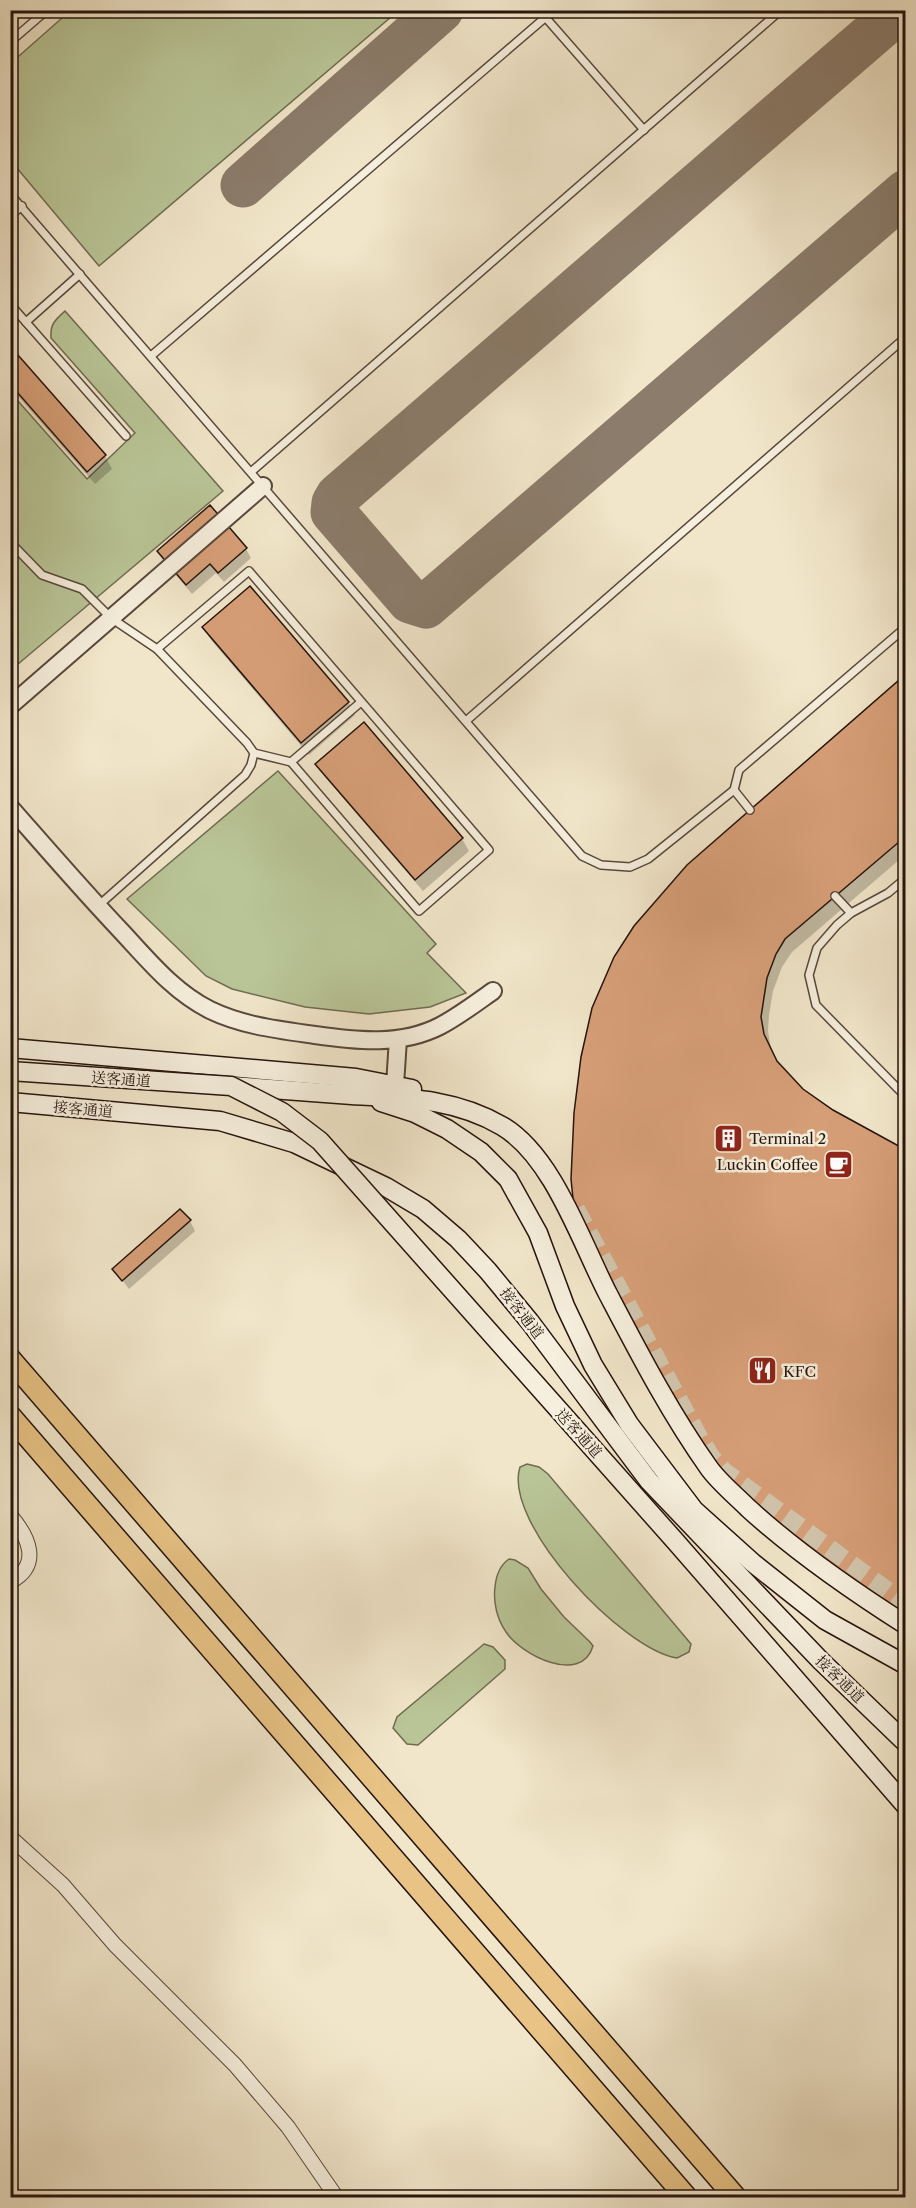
<svg xmlns="http://www.w3.org/2000/svg" width="916" height="2208" font-family="'Libre Caslon Text','Noto Serif SC',serif">
<style>
.green{fill:#b9c597;stroke:#6f6c52;stroke-width:1.5}
.shadow{fill:#0003}
.lines{fill:none;stroke-linecap:round;stroke-linejoin:round}
.taxiway{stroke:#8b7c6b;stroke-width:45}
.building{fill:#d79f78;stroke:#25130c;stroke-width:1.5}
.secondary-tunnel{stroke:#d2c6ae;stroke-width:18;stroke-dasharray:18 9;stroke-linecap:butt}
.service-casing{stroke:#58483c;stroke-width:10}
.minor-casing{stroke:#58483c;stroke-width:16}
.tertiary-casing{stroke:#58483c;stroke-width:20}
.secondary-casing{stroke:#25130c;stroke-width:21}
.trunk-casing{stroke:#25130c;stroke-width:24}
.service{stroke:#f6efdd;stroke-width:7}
.minor{stroke:#f6efdd;stroke-width:14}
.tertiary{stroke:#f6efdd;stroke-width:16}
.secondary{stroke:#f6efdd;stroke-width:18}
.trunk{stroke:#e8c385;stroke-width:21}
.secondary-bridge-casing{stroke:#25130c;stroke-width:21;stroke-linecap:butt}
.secondary-bridge{stroke:#f6efdd;stroke-width:18}
.labels{text-anchor:middle;dominant-baseline:central;stroke-width:5;stroke-linejoin:round;paint-order:stroke}
.street-label{font-size:15px;fill:#25130c;stroke:#f6efdd}
.poi-label{font-size:15px;fill:#25130c;stroke:#f6efdd;text-anchor:start}
</style>
<rect width="100%" height="100%" fill="#f1e6ca"/>
<filter id="stains"><feTurbulence type="fractalNoise" baseFrequency=".00333" numOctaves="4"/><feColorMatrix values="0 0 0 0 .2 0 0 0 0 .09 0 0 0 0 .02 0 0 0 .5 -.17"/></filter>
<radialGradient id="worn" r=".72"><stop offset=".6" stop-color="#630" stop-opacity="0"/><stop offset="1" stop-color="#630" stop-opacity=".3"/></radialGradient>
<!-- green -->
<g class="green">
<path d="M 70,11 L 70,10 L 398,11 L 99,266 L 11,161 L 11,63 Z"/>
<path d="M 65,311 L 223,491 L 11,670 L 10,392 L 87,479 L 135,433 L 51,338 C 50,324 55,320 65,311 Z"/>
<path d="M 278,771 L 436,944 L 427,953 L 466,993 L 430,1007 L 369,1014 L 305,1007 L 232,989 L 206,976 L 127,899 Z"/>
<path d="M 527,1464 L 539,1467 L 548,1474 L 691,1644 L 689,1652 L 677,1658 C 623,1650 502,1523 520,1467 Z"/>
<path d="M 509,1559 L 515,1560 L 528,1568 L 541,1589 L 564,1617 L 590,1642 L 593,1646 C 581,1686 520,1654 506,1632 C 497,1619 493,1602 495,1587 C 496,1576 499,1566 509,1559 Z"/>
<path d="M 484,1644 L 493,1647 L 505,1660 L 505,1669 L 418,1745 L 407,1744 L 393,1728 L 397,1717 Z"/>
</g>
<!-- shadow -->
<g class="shadow">
<path d="M 10,348 L 105,456 L 112,469 L 95,484 L 10,387 Z"/>
<path d="M 246,549 L 251,558 L 224,582 L 216,573 L 192,594 L 164,561 L 159,552 Z"/>
<path d="M 204,628 L 348,702 L 355,715 L 309,755 L 211,640 Z"/>
<path d="M 906,677 L 906,854 L 792,952 L 782,967 L 773,991 L 769,1015 L 768,1031 L 771,1049 L 779,1065 L 752,1520 L 709,1483 L 678,1433 L 578,1227 Z"/>
<path d="M 317,765 L 462,839 L 469,851 L 423,891 L 325,777 Z"/>
<path d="M 190,1221 L 195,1231 L 129,1289 L 114,1269 Z"/>
</g>
<g class="lines">
<!-- taxiway -->
<g class="taxiway">
<path d="M 900,10 L 338,496 L 334,503 L 333,512 L 410,601 L 426,606 L 906,192"/>
<path d="M 243,185 L 441,10"/>
</g>
</g>
<!-- building -->
<g class="building">
<path d="M 10,346 L 106,455 L 87,472 L 10,384 Z"/>
<path d="M 210,505 L 247,548 L 218,573 L 210,564 L 186,585 L 157,551 Z"/>
<path d="M 250,586 L 349,702 L 301,743 L 202,627 Z"/>
<path d="M 906,674 L 906,836 L 785,939 L 776,954 L 767,978 L 761,1017 L 764,1034 L 777,1061 L 803,1089 L 833,1110 L 906,1150 L 906,1623 L 700,1470 L 576,1228 L 571,1179 L 574,1113 L 581,1057 L 592,1008 L 614,957 L 634,926 L 687,865 Z"/>
<path d="M 364,722 L 463,838 L 415,880 L 315,764 Z"/>
<path d="M 180,1209 L 191,1220 L 122,1281 L 112,1269 Z"/>
</g>
<g class="lines">
<!-- secondary-tunnel -->
<path class="secondary-tunnel" d="M 576,1209 L 700,1439 L 712,1458 L 725,1472 L 906,1604"/>
<defs>
<g id="service">
<path d="M 546,18 L 644,130"/>
<path d="M 10,42 L 47,10"/>
<path d="M 10,194 L 582,856 L 601,865 L 630,867 L 648,859 L 734,790 L 739,770 L 906,627"/>
<path d="M 10,216 L 22,206"/>
<path d="M 10,304 L 126,436"/>
<path d="M 26,322 L 80,274"/>
<path d="M 151,356 L 554,10"/>
<path d="M 251,472 L 781,10"/>
<path d="M 10,542 L 42,575 L 82,589 L 111,618 L 157,649 L 247,743 L 254,753 L 251,765 L 245,775 L 98,906"/>
<path d="M 157,649 L 249,571 L 489,850 L 419,911 L 291,762 L 254,753"/>
<path d="M 466,721 L 906,337"/>
<path d="M 291,762 L 361,702"/>
<path d="M 734,790 L 750,810"/>
<path d="M 906,878 L 888,893 L 851,913 L 837,925 L 817,948 L 809,975 L 816,1005 L 906,1097"/>
<path d="M 835,896 L 851,913"/>
</g>
<g id="minor">
<path d="M 10,1515 C 29,1537 42,1565 10,1582"/>
<path d="M 10,1837 L 63,1885 L 115,1945 L 235,2065 L 288,2127 L 337,2198"/>
</g>
<g id="tertiary">
<path d="M 10,706 L 263,486"/>
<path d="M 10,807 C 47,849 84,892 122,932 C 149,961 174,992 210,1010 C 243,1026 280,1030 315,1035 C 357,1041 401,1046 440,1026 C 459,1016 476,1003 493,991"/>
<path d="M 395,1085 L 398,1039"/>
</g>
<g id="secondary">
<path d="M 10,1048 L 356,1078 L 412,1089"/>
<path d="M 231,1086 C 271,1089 312,1092 352,1095 C 405,1098 454,1098 502,1126 C 553,1156 581,1242 608,1294 C 639,1353 670,1413 709,1468 C 719,1482 735,1495 748,1508 C 796,1552 851,1590 906,1625"/>
<path d="M 10,1102 L 220,1121 L 294,1143 L 386,1187 L 423,1209 L 458,1239 L 488,1271 L 530,1322 L 649,1481 L 821,1661 L 906,1743"/>
<path d="M 381,1102 L 415,1113 L 447,1129 L 481,1152 L 508,1179 L 538,1233 L 565,1306 L 593,1365 L 629,1424 L 694,1510 L 753,1563 L 825,1620 L 906,1665"/>
</g>
<g id="trunk">
<path d="M 10,1359 L 736,2198"/>
<path d="M 10,1416 L 687,2198"/>
</g>
</defs>
<!-- service casing -->
<use href="#service" class="service-casing"/>
<!-- minor casing -->
<use href="#minor" class="minor-casing"/>
<!-- tertiary casing -->
<use href="#tertiary" class="tertiary-casing"/>
<!-- secondary casing -->
<use href="#secondary" class="secondary-casing"/>
<!-- trunk casing -->
<use href="#trunk" class="trunk-casing"/>
<!-- service -->
<use href="#service" class="service"/>
<!-- minor -->
<use href="#minor" class="minor"/>
<!-- tertiary -->
<use href="#tertiary" class="tertiary"/>
<!-- secondary -->
<use href="#secondary" class="secondary"/>
<!-- trunk -->
<use href="#trunk" class="trunk"/>
<defs>
<path id="secondary-bridge" d="M 10,1071 L 231,1086 L 282,1112 L 320,1141 L 676,1542 L 906,1806"/>
</defs>
<!-- secondary-bridge casing -->
<use href="#secondary-bridge" class="secondary-bridge-casing"/>
<!-- secondary-bridge -->
<use href="#secondary-bridge" class="secondary-bridge"/>
</g>
<!-- icons -->
<defs>
<symbol id="building-square" viewBox="-11 -11 22 22"><rect x="-9" y="-9" width="18" height="18" rx="4" fill="#8f2418" stroke="#f6efdd"/><path d="M-4-6H4V6H1V3H-1V6H-4ZM-2.5-4.3h1.7v1.8h-1.7ZM.8-4.3h1.7v1.8H.8ZM-2.5-1h1.7V.8h-1.7ZM.8-1h1.7V.8H.8Z" fill="#fff"/></symbol>
<symbol id="cafe-square" viewBox="-11 -11 22 22"><rect x="-9" y="-9" width="18" height="18" rx="4" fill="#8f2418" stroke="#f6efdd"/><path d="M-5.5-4.5H6V0H3Q3 3.5 0 3.5H-2.5Q-5.5 3.5-5.5 0ZM3-3.2v2h1.7v-2ZM-6 4.5H4V6H-6Z" fill="#fff"/></symbol>
<symbol id="restaurant-square" viewBox="-11 -11 22 22"><rect x="-9" y="-9" width="18" height="18" rx="4" fill="#8f2418" stroke="#f6efdd"/><path d="M-5-6h1v4h1v-4h1v4h1v-4h1v5L-1.5 .5V6h-2V.5L-5-1ZM5-6V6H3V1.5H1.5Q1.5-4 5-6Z" fill="#fff"/></symbol>
</defs>
<g fill-rule="evenodd">
<use href="#building-square" x="712" y="1122" width="33" height="33"/>
<use href="#cafe-square" x="822" y="1148" width="33" height="33"/>
<use href="#restaurant-square" x="746" y="1354" width="33" height="33"/>
</g>
<g class="labels">
<!-- street labels -->
<g class="street-label">
<text transform="translate(121 1079) rotate(4)">送客通道</text>
<text transform="translate(83 1109) rotate(5)">接客通道</text>
<text transform="translate(522 1313) rotate(52)">接客通道</text>
<text transform="translate(579 1433) rotate(48)">送客通道</text>
<text transform="translate(840 1679) rotate(44)">接客通道</text>
</g>
<!-- poi labels -->
<g class="poi-label">
<text x="749" y="1138">Terminal 2</text>
<text x="818" y="1164" text-anchor="end">Luckin Coffee</text>
<text x="783" y="1371">KFC</text>
</g>
</g>
<!-- margin -->
<rect width="916" height="2208" fill="none" stroke="#f1e6ca" stroke-width="36"/>
<rect x="12" y="12" width="892" height="2184" fill="none" stroke="#25130c" stroke-width="3"/>
<rect x="18" y="18" width="880" height="2172" fill="none" stroke="#25130c" stroke-width="1.5"/>
<rect width="100%" height="100%" filter="url(#stains)"/>
<rect width="100%" height="100%" fill="url(#worn)"/>
</svg>
